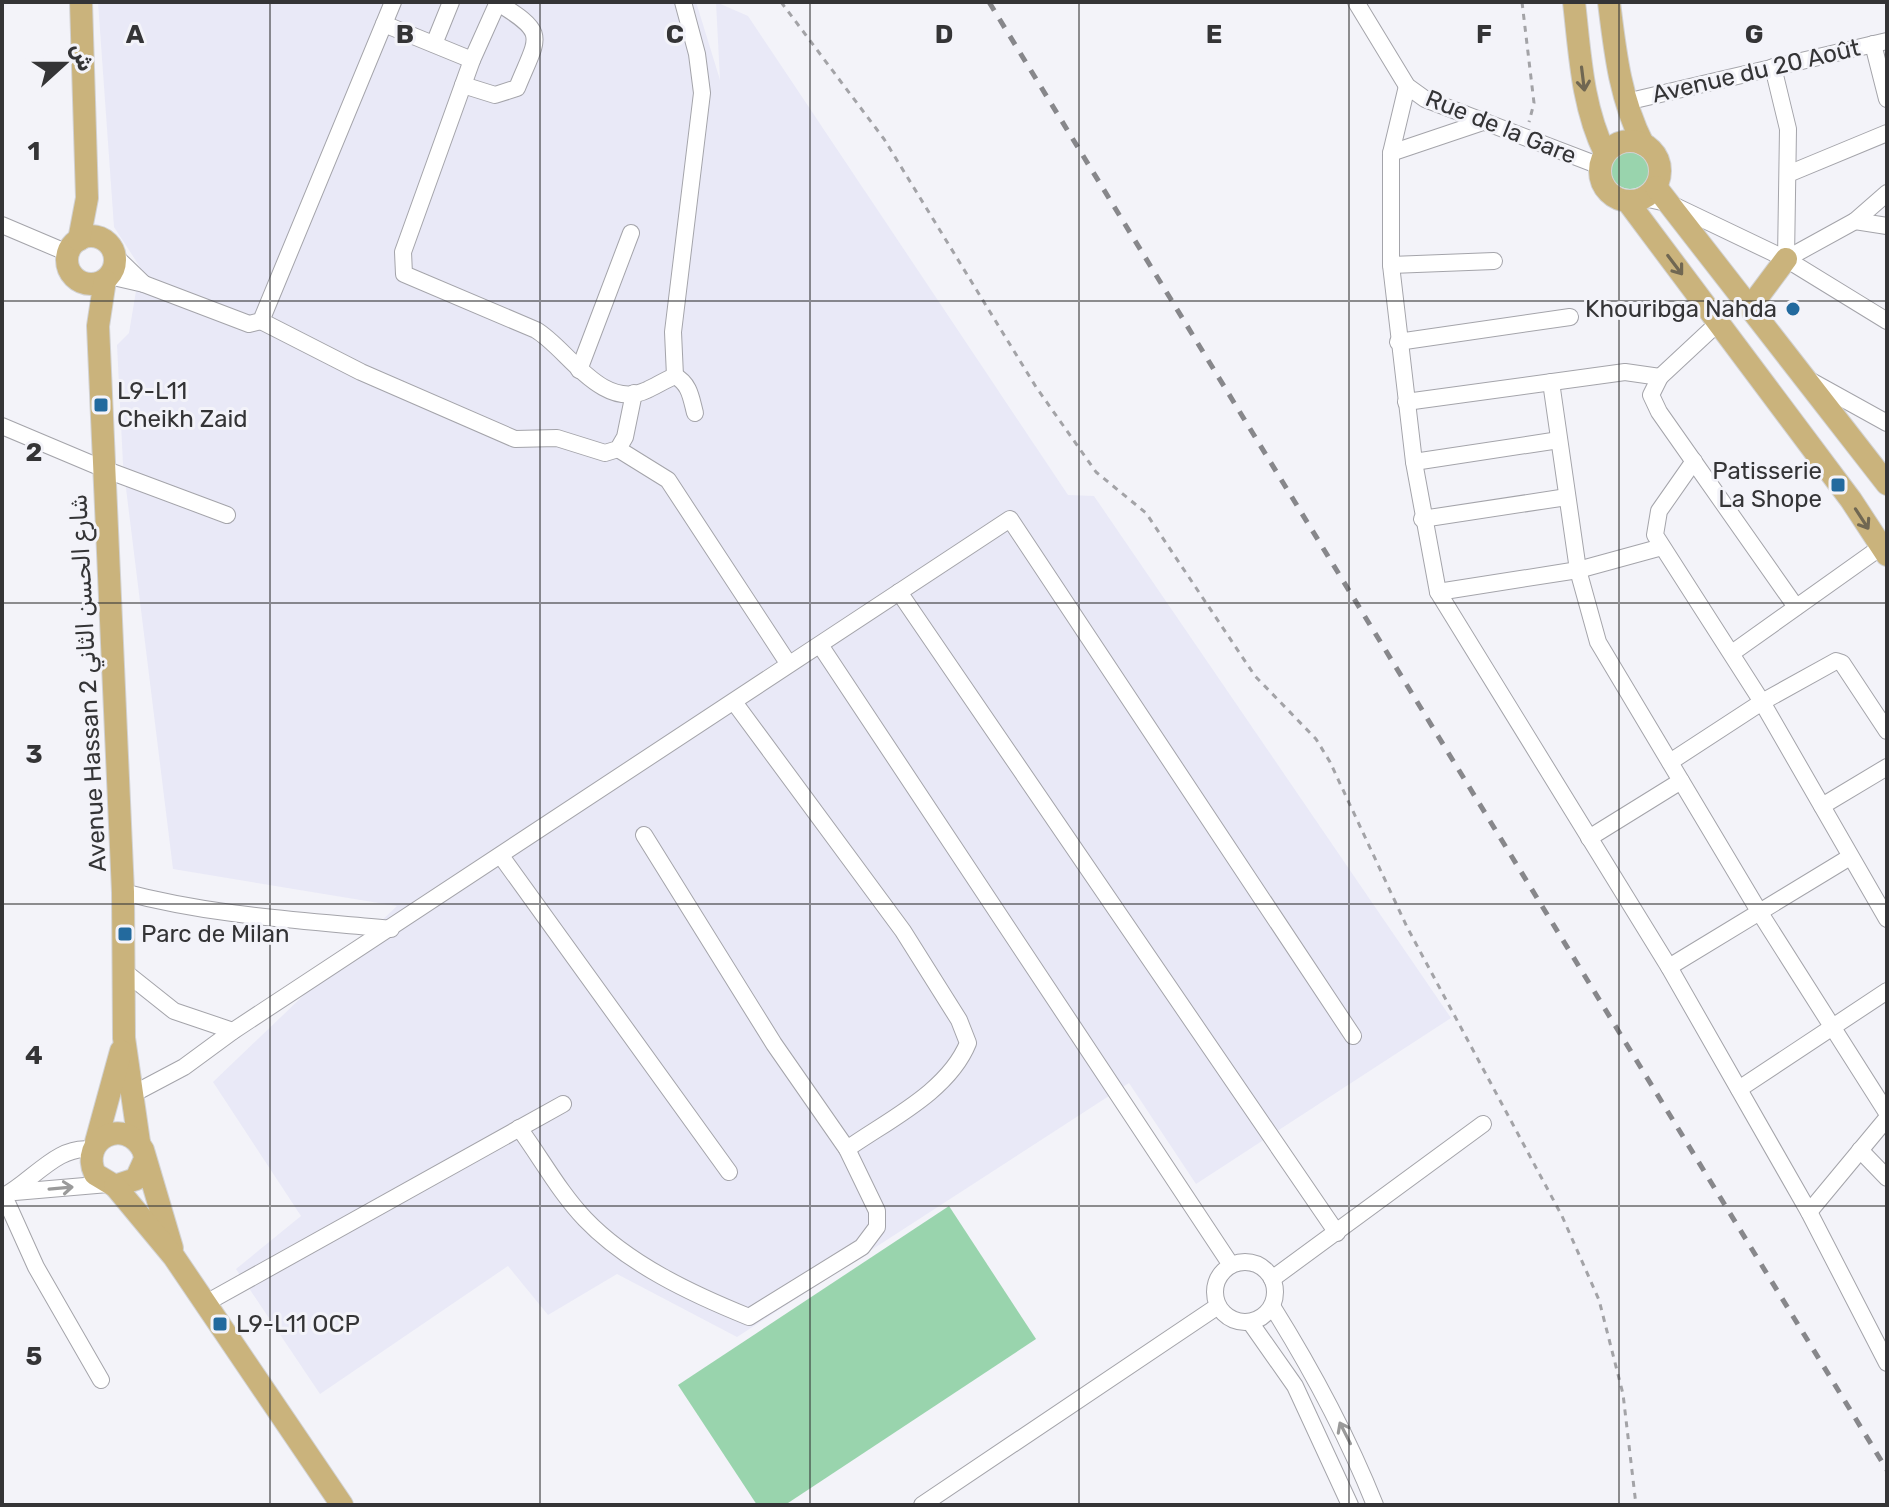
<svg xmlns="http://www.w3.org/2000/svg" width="1889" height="1507" font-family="Rubik,'Noto Sans Arabic',sans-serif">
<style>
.built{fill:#e9e9f7}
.green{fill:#99d4ad}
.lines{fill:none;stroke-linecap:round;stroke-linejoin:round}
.minor-casing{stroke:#a4a4aa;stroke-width:18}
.major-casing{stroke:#d2d2d3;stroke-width:24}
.path{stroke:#a3a3a7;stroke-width:3;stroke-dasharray:6 6;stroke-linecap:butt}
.minor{stroke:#fff;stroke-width:16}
.major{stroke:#cab37c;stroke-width:22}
.rail{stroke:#87878b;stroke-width:5;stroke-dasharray:10 10;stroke-linecap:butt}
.oneway{stroke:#706752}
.oneway2{stroke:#9a9a9a}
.grid{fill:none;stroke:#343436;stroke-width:2;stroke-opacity:0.55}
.poi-dot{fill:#236a9e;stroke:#f3f3f9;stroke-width:3}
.labels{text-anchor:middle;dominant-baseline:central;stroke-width:6;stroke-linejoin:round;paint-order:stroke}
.street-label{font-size:24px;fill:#343436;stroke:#f3f3f9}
.poi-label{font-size:24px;fill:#343436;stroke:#f3f3f9;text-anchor:start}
.grid-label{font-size:26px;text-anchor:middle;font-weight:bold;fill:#343436;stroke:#f3f3f9;stroke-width:6;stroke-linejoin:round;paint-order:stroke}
</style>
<rect width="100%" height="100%" fill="#f3f3f9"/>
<!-- built -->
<path class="built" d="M 98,2 L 696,2 L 720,80 L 716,2 L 748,16 L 1068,495 L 1094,496 L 1451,1018 L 1196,1184 L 1129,1083 L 737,1337 L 617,1274 L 548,1315 L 508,1266 L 320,1394 L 236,1269 L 301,1216 L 213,1082 L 397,906 L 173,869 L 123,464 L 117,345 L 129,333 L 140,267 L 114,227 Z"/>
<!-- green -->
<g class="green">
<circle cx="1630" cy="170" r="19"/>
<path d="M 949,1206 L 1036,1339 L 785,1505 L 757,1505 L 678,1385 Z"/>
</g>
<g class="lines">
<defs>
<g id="minor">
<path d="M 498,2 L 472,60 L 403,252 L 404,274 L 536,330 C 567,348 602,412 647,390 C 656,386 665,380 675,376"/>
<path d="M 1356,2 L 1407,86 L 1425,99 L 1600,166"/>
<path d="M 384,24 L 472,60"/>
<path d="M 434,44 L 451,2"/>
<path d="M 1873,44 L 1887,99"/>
<path d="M 1773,67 L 1788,129 L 1786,259 L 1887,321"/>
<path d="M 463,85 L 495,95 L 517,88 C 538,36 549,34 498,3"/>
<path d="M 1407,86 L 1391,153 L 1391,265 L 1414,462 L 1438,592 L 1669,967 L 1809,1212 L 1887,1363"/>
<path d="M 1626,102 L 1887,41"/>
<path d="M 1391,153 L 1483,122"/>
<path d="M 1788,174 L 1887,133"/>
<path d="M 1644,198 L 1671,204 L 1786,259 L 1855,221 L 1887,193"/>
<path d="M 1855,221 L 1887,226"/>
<path d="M 2,225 L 68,253"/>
<path d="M 1391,265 L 1494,261"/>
<path d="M 109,276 L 144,284 L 115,256"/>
<path d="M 144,284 L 249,324 L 261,321 L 393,2"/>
<path d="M 261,321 L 361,372 L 515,439 L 557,438 L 605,453 L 618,449 L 625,437 L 634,393"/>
<path d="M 1718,323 L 1660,377 L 1651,395 L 1659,412 L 1796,607"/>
<path d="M 1398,342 L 1570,317"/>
<path d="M 579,370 L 631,233"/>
<path d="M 675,376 L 673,332 L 702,93 L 697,54 L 683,2"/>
<path d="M 675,376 C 690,384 691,398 695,413"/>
<path d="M 1811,381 L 1887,423"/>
<path d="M 1551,382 L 1578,570 L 1598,642 L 1760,913 L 1887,1113"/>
<path d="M 1406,402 L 1625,372 L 1660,377"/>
<path d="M 2,426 L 104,469 L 227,515"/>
<path d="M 618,449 L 668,480 L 786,660"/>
<path d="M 1694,461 L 1659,511 L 1655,535 L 1762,702 L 1887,919"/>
<path d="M 1414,462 L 1559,440"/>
<path d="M 1422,519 L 1567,497"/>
<path d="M 899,592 L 1337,1233"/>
<path d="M 1438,592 L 1578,570 L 1662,547"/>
<path d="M 820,645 L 1231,1265"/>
<path d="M 1732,653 L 1881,547"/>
<path d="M 734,702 L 903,931 L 959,1020 L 968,1043 C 948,1092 888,1120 847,1149"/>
<path d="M 1670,762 L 1762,702 L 1836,661 L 1842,663 L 1887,731"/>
<path d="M 1822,806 L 1887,767"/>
<path d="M 1589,838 L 1681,781"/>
<path d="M 501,856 L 729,1172"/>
<path d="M 123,892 C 214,916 298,920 391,929"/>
<path d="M 1669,967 L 1850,857"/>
<path d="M 125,972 L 174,1011 L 233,1031"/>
<path d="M 1739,1089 L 1887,991"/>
<path d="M 133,1094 L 184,1067 L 233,1031 L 1010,519 L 1353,1036"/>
<path d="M 519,1128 C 541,1158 560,1193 585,1219 C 628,1264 692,1294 749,1317 L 862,1247 L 877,1227 L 877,1211 L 847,1149 L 774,1044 L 644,835"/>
<path d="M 1860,1150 L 1887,1178"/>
<path d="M 15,1192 L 108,1184"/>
<path d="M 4,1196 L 36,1267 L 101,1380"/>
<path d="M 2,1197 C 30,1184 58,1143 92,1150"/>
<path d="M 1809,1212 L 1887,1118"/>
<circle cx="1245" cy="1292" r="30"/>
<path d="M 1272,1279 L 1483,1124"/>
<path d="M 206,1303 L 563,1104"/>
<path d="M 1272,1306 C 1312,1370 1347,1435 1375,1505"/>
<path d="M 1250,1322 L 1295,1386 L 1350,1505"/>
<path d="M 922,1505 L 1218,1306"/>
</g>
<g id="major">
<path d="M 1574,2 C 1580,54 1582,106 1605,153"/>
<path d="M 1609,2 C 1615,51 1620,99 1643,144"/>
<circle cx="1630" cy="171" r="30"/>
<path d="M 1656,187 L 1887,484"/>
<path d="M 1628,202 L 1851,500 L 1887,555"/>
<circle cx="91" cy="260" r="24"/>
<path d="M 79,240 L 87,198 L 81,2"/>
<path d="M 105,280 L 98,326 L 123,892 L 124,1038 L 139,1142"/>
<path d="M 1751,306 L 1786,259"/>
<path d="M 96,1142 L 121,1051"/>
<path d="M 145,1159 L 136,1179 L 115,1186 L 95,1174 C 79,1139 125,1116 143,1150 L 172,1248"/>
<path d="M 115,1186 L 174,1257 L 342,1505"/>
</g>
</defs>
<!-- minor casing -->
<use href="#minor" class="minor-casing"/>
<!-- major casing -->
<use href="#major" class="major-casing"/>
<!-- path -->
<g class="path">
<path d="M 781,2 L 884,139 L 1036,387 L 1096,472 L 1146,513 L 1255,676 L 1316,739 L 1330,762 L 1407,927 L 1562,1216 L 1599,1300 L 1623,1394 L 1636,1505"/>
<path d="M 1522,2 L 1534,103 L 1529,122"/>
</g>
<!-- minor -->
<use href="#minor" class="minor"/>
<!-- major -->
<use href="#major" class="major"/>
<!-- rail -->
<path class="rail" d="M 989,2 L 1887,1470"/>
</g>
<!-- one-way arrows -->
<defs><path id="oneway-shaft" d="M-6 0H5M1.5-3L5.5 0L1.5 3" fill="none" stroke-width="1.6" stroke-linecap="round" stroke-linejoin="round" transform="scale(2)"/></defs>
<g class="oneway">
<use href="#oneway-shaft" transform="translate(1583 79) rotate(83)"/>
<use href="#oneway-shaft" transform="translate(1675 265) rotate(53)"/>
<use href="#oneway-shaft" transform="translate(1862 519) rotate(57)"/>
</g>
<g class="oneway2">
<use href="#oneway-shaft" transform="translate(61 1188) rotate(-5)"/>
<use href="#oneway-shaft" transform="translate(1345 1433) rotate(-117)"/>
</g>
<!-- grid -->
<path class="grid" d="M 270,2 L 270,1505M 540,2 L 540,1505M 810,2 L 810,1505M 1079,2 L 1079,1505M 1349,2 L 1349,1505M 1619,2 L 1619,1505M 2,301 L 1887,301M 2,603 L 1887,603M 2,904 L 1887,904M 2,1206 L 1887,1206"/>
<!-- markers -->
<g class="poi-dot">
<circle cx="1793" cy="309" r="8"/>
<rect x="93" y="397" width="16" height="16" rx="4"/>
<rect x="1830" y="477" width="16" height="16" rx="4"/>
<rect x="117" y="926" width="16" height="16" rx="4"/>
<rect x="212" y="1316" width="16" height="16" rx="4"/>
</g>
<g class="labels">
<!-- street labels -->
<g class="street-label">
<text transform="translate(1756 71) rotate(-13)">Avenue du 20 Août</text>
<text transform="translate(1501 127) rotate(22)">Rue de la Gare</text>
<text transform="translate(88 683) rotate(-93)">Avenue Hassan 2 شارع الحسن الثاني</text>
</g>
<!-- poi labels -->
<g class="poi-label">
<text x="1777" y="309" text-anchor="end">Khouribga Nahda</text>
<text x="117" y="391">L9-L11<tspan x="117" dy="28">Cheikh Zaid</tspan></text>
<text x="1822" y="471" text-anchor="end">Patisserie<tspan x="1822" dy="28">La Shope</tspan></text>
<text x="141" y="934">Parc de Milan</text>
<text x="236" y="1324">L9-L11 OCP</text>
</g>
</g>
<g class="grid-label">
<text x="135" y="43">A</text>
<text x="405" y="43">B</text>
<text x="675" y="43">C</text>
<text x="944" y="43">D</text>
<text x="1214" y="43">E</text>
<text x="1484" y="43">F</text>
<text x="1754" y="43">G</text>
<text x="34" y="160">1</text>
<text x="34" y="461">2</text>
<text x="34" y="763">3</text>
<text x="34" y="1064">4</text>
<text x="34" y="1365">5</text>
</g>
<!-- border -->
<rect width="1889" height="1507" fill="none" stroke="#343436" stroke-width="8"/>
<!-- north arrow -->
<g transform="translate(64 64) rotate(69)" stroke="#f3f3f9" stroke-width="6" paint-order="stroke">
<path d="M0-6L14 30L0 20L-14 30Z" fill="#343436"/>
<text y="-12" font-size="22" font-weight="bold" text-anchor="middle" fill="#343436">ش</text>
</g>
</svg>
